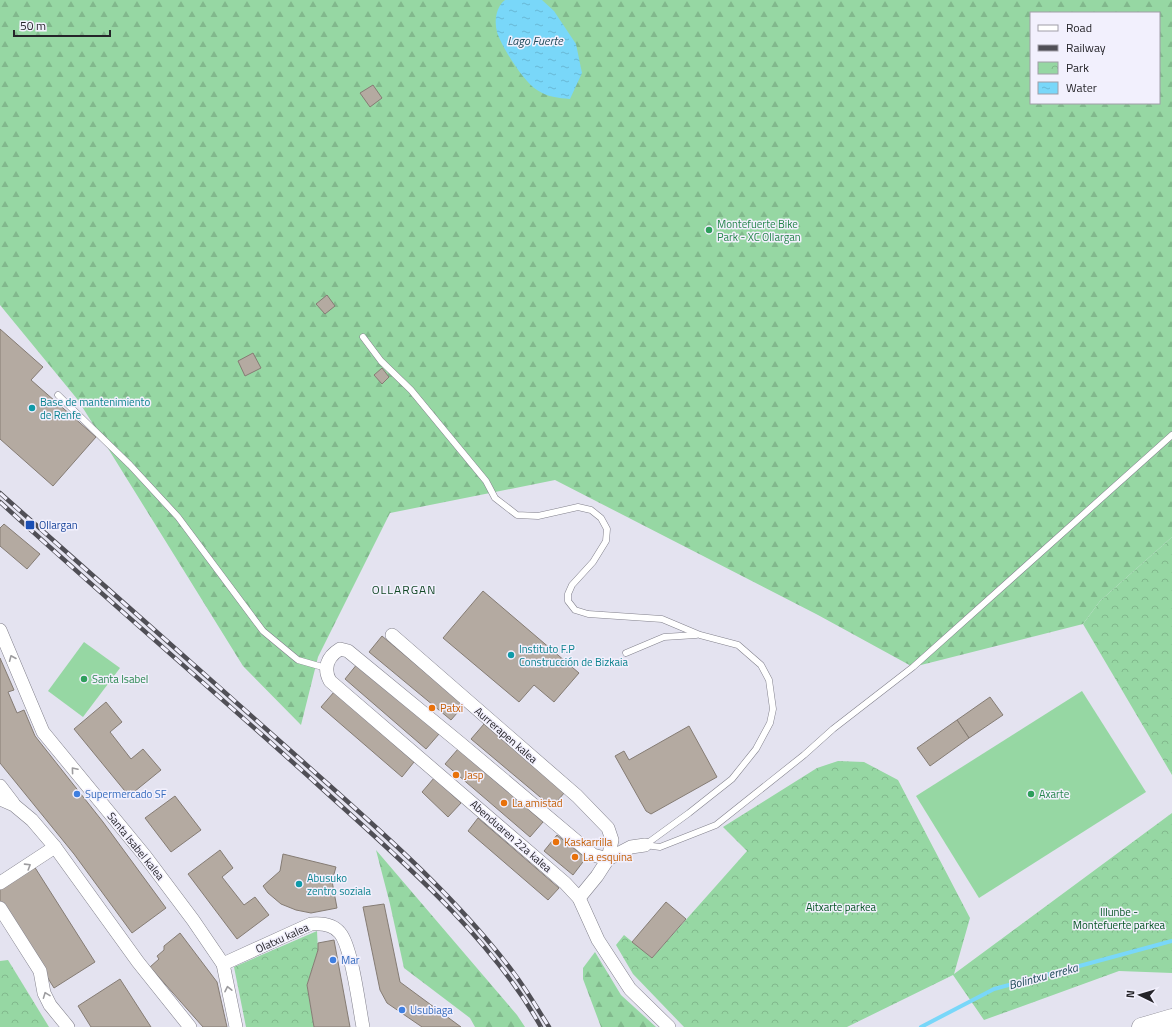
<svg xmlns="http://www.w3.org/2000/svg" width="1172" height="1027" font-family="'Titillium Web',sans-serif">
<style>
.green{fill:#96d7a3}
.forest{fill:url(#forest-firs);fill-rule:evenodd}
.park{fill:url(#park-crowns)}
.water{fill:url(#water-ripples)}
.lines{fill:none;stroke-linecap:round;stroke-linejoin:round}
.stream{stroke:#79d7f9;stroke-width:4}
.building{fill:#b4aaa1;stroke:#857c74}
.lane-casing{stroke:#82818c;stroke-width:7}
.street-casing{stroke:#82818c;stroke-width:14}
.secondary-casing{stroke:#82818c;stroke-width:19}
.lane{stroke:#fff;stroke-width:6}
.street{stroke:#fff;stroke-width:13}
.secondary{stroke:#fff;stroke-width:18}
.rail-casing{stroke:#504f56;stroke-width:4.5}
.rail{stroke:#f2f0fd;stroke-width:3;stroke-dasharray:9;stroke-linecap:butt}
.oneway{stroke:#9d9c9f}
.leisure-dot{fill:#2e9e5b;stroke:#f2f0fd;stroke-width:1.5}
.culture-dot{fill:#0f9aa8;stroke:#f2f0fd;stroke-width:1.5}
.transit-dot{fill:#1a4fb4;stroke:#f2f0fd;stroke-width:1.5}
.food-dot{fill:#e8710a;stroke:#f2f0fd;stroke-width:1.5}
.shop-dot{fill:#3f7fe0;stroke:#f2f0fd;stroke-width:1.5}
.labels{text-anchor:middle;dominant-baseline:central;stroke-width:3;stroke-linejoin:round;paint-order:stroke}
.leisure-label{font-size:11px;fill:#27864d;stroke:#f2f0fd;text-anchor:start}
.culture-label{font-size:11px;fill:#0d838f;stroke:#f2f0fd;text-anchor:start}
.transit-label{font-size:11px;fill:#164399;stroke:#f2f0fd;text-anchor:start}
.food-label{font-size:11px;fill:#c56008;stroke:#f2f0fd;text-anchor:start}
.street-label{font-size:11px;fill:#252429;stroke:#f2f0fd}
.shop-label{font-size:11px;fill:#366cbe;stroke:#f2f0fd;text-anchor:start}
.park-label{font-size:11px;fill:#075525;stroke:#f2f0fd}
.water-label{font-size:12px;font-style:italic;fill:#214b5a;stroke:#f2f0fd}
.neighbourhood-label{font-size:12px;letter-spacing:1px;fill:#134826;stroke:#f2f0fd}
</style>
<defs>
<pattern id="forest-firs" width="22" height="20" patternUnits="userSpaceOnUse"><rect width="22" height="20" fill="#96d7a3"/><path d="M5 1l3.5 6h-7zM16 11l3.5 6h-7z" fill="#81b88c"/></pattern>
<pattern id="park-crowns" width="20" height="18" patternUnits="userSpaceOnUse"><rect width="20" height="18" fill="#96d7a3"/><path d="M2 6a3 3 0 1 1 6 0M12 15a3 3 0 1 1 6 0" fill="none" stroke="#81b88c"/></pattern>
<pattern id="water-ripples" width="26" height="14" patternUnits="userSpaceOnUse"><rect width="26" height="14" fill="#79d7f9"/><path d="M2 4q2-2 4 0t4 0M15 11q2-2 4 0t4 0" fill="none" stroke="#68b8d5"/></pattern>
</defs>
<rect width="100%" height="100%" fill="#e4e3f0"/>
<!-- green -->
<g class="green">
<path d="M 84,642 L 120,668 L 83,717 L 48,691 Z"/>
<path d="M 1082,691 L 1146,792 L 979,898 L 916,796 Z"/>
</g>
<!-- forest -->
<g class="forest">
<path d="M 0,0 L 1172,0 L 1172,537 L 1100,601 L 1083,624 L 913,667 L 818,615 L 555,480 L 390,513 L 318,657 L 301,725 L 243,666 L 78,400 L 0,305 ZM 1031,13 L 1159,13 L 1159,103 L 1031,103 Z"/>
<path d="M 376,850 L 517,1015 L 525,1027 L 475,1027 L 470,1018 L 404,968 L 390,904 Z"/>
<path d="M 595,952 L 621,995 L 656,1027 L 601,1027 L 583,979 L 583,968 Z"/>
</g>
<!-- park -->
<g class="park">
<path d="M 1172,537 L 1172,775 L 1083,624 L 1100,601 Z"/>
<path d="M 838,761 L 864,762 L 898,780 L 970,918 L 954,974 L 1172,813 L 1172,973 L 1119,971 L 984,1020 L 953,975 L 847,1027 L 684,1027 L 633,974 L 616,945 L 624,935 L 652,958 L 747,851 L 723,827 L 817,768 Z"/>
<path d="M 317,931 L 318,950 L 307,985 L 314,1027 L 246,1027 L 234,967 Z"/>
<path d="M 8,960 L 49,1027 L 0,1027 L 0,961 Z"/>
</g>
<!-- water -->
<path class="water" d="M 505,0 L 542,0 L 554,11 L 576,44 L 582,73 L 570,99 C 559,98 547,97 537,90 C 524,82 501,46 497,32 C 494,21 496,7 505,0 Z"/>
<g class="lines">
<!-- stream -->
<path class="stream" d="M 921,1027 L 994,989 L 1172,941"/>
</g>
<!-- building -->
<g class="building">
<path d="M 373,85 L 382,98 L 370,107 L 360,93 Z"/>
<path d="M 327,295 L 335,306 L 325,314 L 316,304 Z"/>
<path d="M 0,329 L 43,367 L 31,380 L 96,437 L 53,486 L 0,439 Z"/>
<path d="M 253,353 L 261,368 L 245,376 L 238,361 Z"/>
<path d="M 382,368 L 389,377 L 382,384 L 374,375 Z"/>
<path d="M 4,524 L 40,554 L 27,569 L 0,546 L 0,528 Z"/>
<path d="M 483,591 L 579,673 L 554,702 L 534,685 L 519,702 L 443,638 Z"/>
<path d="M 382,636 L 464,705 L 451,720 L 369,652 Z"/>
<path d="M 0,658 L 14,690 L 8,692 L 17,713 L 24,710 L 35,736 L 103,822 L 166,908 L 132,933 L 74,854 L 0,763 Z"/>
<path d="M 358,663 L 439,734 L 426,749 L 345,679 Z"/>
<path d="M 334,692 L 414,762 L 402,777 L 321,707 Z"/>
<path d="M 990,697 L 1003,715 L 969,738 L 957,720 Z"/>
<path d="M 106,702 L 122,722 L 110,732 L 131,759 L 143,749 L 161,770 L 129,796 L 74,729 Z"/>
<path d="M 957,720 L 969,738 L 930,766 L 917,748 Z"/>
<path d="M 484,724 L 565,792 L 552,807 L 471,739 Z"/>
<path d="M 689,726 L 717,777 L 651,814 L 646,811 L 615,756 L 624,751 L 629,760 Z"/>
<path d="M 458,749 L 543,822 L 530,837 L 445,764 Z"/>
<path d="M 434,778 L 461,803 L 448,817 L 422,792 Z"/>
<path d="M 175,796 L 201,830 L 171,852 L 145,818 Z"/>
<path d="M 478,818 L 559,888 L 548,900 L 468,831 Z"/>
<path d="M 557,835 L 586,858 L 573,875 L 544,851 Z"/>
<path d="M 220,850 L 233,868 L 222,877 L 244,905 L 255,897 L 269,915 L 237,939 L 188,874 Z"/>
<path d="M 283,854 L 336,867 L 332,881 L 337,908 L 311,913 L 296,910 L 281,904 L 268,893 L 263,886 L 280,871 Z"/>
<path d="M 34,866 L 95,962 L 54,988 L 0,901 L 0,887 Z"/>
<path d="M 666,902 L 686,919 L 652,958 L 632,942 Z"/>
<path d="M 384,904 L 400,982 L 461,1027 L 422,1027 L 387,1003 L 380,990 L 363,907 Z"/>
<path d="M 180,933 L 217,982 L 227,1027 L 203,1027 L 150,967 L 159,959 L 157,956 L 164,950 L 164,946 Z"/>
<path d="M 334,940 L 350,1027 L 314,1027 L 307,985 L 318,950 L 318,943 Z"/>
<path d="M 120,979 L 151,1027 L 91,1027 L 78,1006 Z"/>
</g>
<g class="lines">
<defs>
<g id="lane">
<path d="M 363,337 L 381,361 L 411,390 L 486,481 L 495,498 L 517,515 L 538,516 L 578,507 L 591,510 L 601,518 L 607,529 L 606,541 L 593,562 L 572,585 L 568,594 L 568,601 L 575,610 L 588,614 L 662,619 L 700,635 L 738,645 L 761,665 L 769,680 L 773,709 L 770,723 L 756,749 L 732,779 L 689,813 L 645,845"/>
<path d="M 58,395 L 130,465 L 178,517 L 263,631 L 298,660 L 326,668"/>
<path d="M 626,653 L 664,637 L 696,635"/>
<path d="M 645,845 L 660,847 L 716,825 L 804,755 L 833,729 L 913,667 L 1172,435"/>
</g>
<g id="street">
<path d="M 0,630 L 43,732 L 145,856 L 193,920 L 223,964 L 236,1027"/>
<path d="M 392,635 L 577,796 L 608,828 L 612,840 L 608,859 L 597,876 L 579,898"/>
<path d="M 0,786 L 13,803"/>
<path d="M 0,799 L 14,805 L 32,820 L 55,847 L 138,962 L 190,1027"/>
<path d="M 608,859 L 593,855 L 460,743 L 348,651 L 340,649 C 327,657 323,668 330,681 L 565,883 L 579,898 L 598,940 L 630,989 L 669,1027"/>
<path d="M 608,859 L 631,847 L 645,845"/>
<path d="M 0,883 L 55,847"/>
<path d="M 0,908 L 40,971 L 44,993 L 50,1005 L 68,1027"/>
<path d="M 223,964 L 311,924 C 322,923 333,924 340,933 C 352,947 359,1007 363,1027"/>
</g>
<path id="secondary" d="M 1141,1027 L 1172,1018"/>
</defs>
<!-- lane casing -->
<use href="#lane" class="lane-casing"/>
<!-- street casing -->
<use href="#street" class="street-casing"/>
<!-- secondary casing -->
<use href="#secondary" class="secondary-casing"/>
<!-- lane -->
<use href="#lane" class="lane"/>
<!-- street -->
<use href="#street" class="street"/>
<!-- secondary -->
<use href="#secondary" class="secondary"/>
<defs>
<g id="rail">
<path d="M 0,493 C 97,580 195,665 292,752 C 369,821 450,889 513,972 C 526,989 537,1008 549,1027"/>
<path d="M 0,502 C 105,598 213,690 318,785 C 396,856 489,934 541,1027"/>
</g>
</defs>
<!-- rail casing -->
<use href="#rail" class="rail-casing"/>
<!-- rail -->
<use href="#rail" class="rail"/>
</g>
<!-- one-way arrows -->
<defs><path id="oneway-chevron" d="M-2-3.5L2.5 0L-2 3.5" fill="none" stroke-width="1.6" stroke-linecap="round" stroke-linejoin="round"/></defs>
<g class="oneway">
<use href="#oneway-chevron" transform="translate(12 658) rotate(-113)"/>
<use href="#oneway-chevron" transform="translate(74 770) rotate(-130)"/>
<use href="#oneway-chevron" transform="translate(28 866) rotate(-32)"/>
<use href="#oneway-chevron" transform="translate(228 989) rotate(-102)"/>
<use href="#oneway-chevron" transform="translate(46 995) rotate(-111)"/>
</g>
<!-- markers -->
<g class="leisure-dot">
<circle cx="709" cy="230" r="4"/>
<circle cx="84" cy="679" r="4"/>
<circle cx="1031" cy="794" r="4"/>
</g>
<g class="culture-dot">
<circle cx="32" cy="408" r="4"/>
<circle cx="511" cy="655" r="4"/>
<circle cx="299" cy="884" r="4"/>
</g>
<rect class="transit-dot" x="25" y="520" width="10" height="10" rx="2"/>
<g class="food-dot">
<circle cx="432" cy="708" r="4"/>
<circle cx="456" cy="775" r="4"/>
<circle cx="504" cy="803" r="4"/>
<circle cx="556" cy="842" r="4"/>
<circle cx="575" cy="857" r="4"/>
</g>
<g class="shop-dot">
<circle cx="77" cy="794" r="4"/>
<circle cx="333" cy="960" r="4"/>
<circle cx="402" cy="1010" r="4"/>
</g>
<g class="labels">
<!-- leisure labels -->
<g class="leisure-label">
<text x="717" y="224">Montefuerte Bike<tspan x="717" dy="13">Park - XC Ollargan</tspan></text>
<text x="92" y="679">Santa Isabel</text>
<text x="1039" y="794">Axarte</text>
</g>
<!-- culture labels -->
<g class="culture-label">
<text x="40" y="402">Base de mantenimiento<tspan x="40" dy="13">de Renfe</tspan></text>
<text x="519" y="649">Instituto F.P<tspan x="519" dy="13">Construcción de Bizkaia</tspan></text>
<text x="307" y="878">Abusuko<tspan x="307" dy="13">zentro soziala</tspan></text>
</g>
<!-- transit labels -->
<g class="transit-label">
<text x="39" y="525">Ollargan</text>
</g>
<!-- food labels -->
<g class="food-label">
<text x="440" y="708">Patxi</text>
<text x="464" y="775">Jasp</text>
<text x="512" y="803">La amistad</text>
<text x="564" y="842">Kaskarrilla</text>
<text x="583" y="857">La esquina</text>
</g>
<!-- street labels -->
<g class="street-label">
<text transform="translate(506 735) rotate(41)">Aurrerapen kalea</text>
<text transform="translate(511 836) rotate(41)">Abenduaren 22a kalea</text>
<text transform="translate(136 846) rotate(51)">Santa Isabel kalea</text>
<text transform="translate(282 938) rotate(-24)">Olatxu kalea</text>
</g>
<!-- shop labels -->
<g class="shop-label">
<text x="85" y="794">Supermercado SF</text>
<text x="341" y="960">Mar</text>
<text x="410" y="1010">Usubiaga</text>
</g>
<!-- park labels -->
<g class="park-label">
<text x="841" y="907">Aitxarte parkea</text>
<text x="1119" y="912">Illunbe -<tspan x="1119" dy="13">Montefuerte parkea</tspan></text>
</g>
<!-- water labels -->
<g class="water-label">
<text x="535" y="40">Lago Fuerte</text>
<text transform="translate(1043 976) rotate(-15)">Bolintxu erreka</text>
</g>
<!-- neighbourhood labels -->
<g class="neighbourhood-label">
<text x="404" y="589">OLLARGAN</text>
</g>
</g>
<!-- legend -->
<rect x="1030" y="12" width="130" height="92" fill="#f2f0fd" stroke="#a09ea8"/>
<rect x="1038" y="25" width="20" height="6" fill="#ffffff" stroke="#a09ea8"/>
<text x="1066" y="32" font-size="12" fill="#252429">Road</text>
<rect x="1038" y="45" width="20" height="6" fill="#504f56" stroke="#a09ea8"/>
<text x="1066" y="52" font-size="12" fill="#252429">Railway</text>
<rect x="1038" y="62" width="20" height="12" fill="url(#park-crowns)" stroke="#a09ea8"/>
<text x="1066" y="72" font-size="12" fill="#252429">Park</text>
<rect x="1038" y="82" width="20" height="12" fill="url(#water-ripples)" stroke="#a09ea8"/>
<text x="1066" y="92" font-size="12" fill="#252429">Water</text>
<!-- north arrow -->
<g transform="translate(1140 995) rotate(275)" stroke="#f2f0fd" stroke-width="3" paint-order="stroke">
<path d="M0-3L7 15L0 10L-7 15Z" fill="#252429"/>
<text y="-6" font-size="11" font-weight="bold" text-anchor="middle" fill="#252429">N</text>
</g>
<!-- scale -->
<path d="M14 30v6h96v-6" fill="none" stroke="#252429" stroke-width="2"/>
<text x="20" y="30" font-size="12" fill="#252429" stroke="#f2f0fd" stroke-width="3" paint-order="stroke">50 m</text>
</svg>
